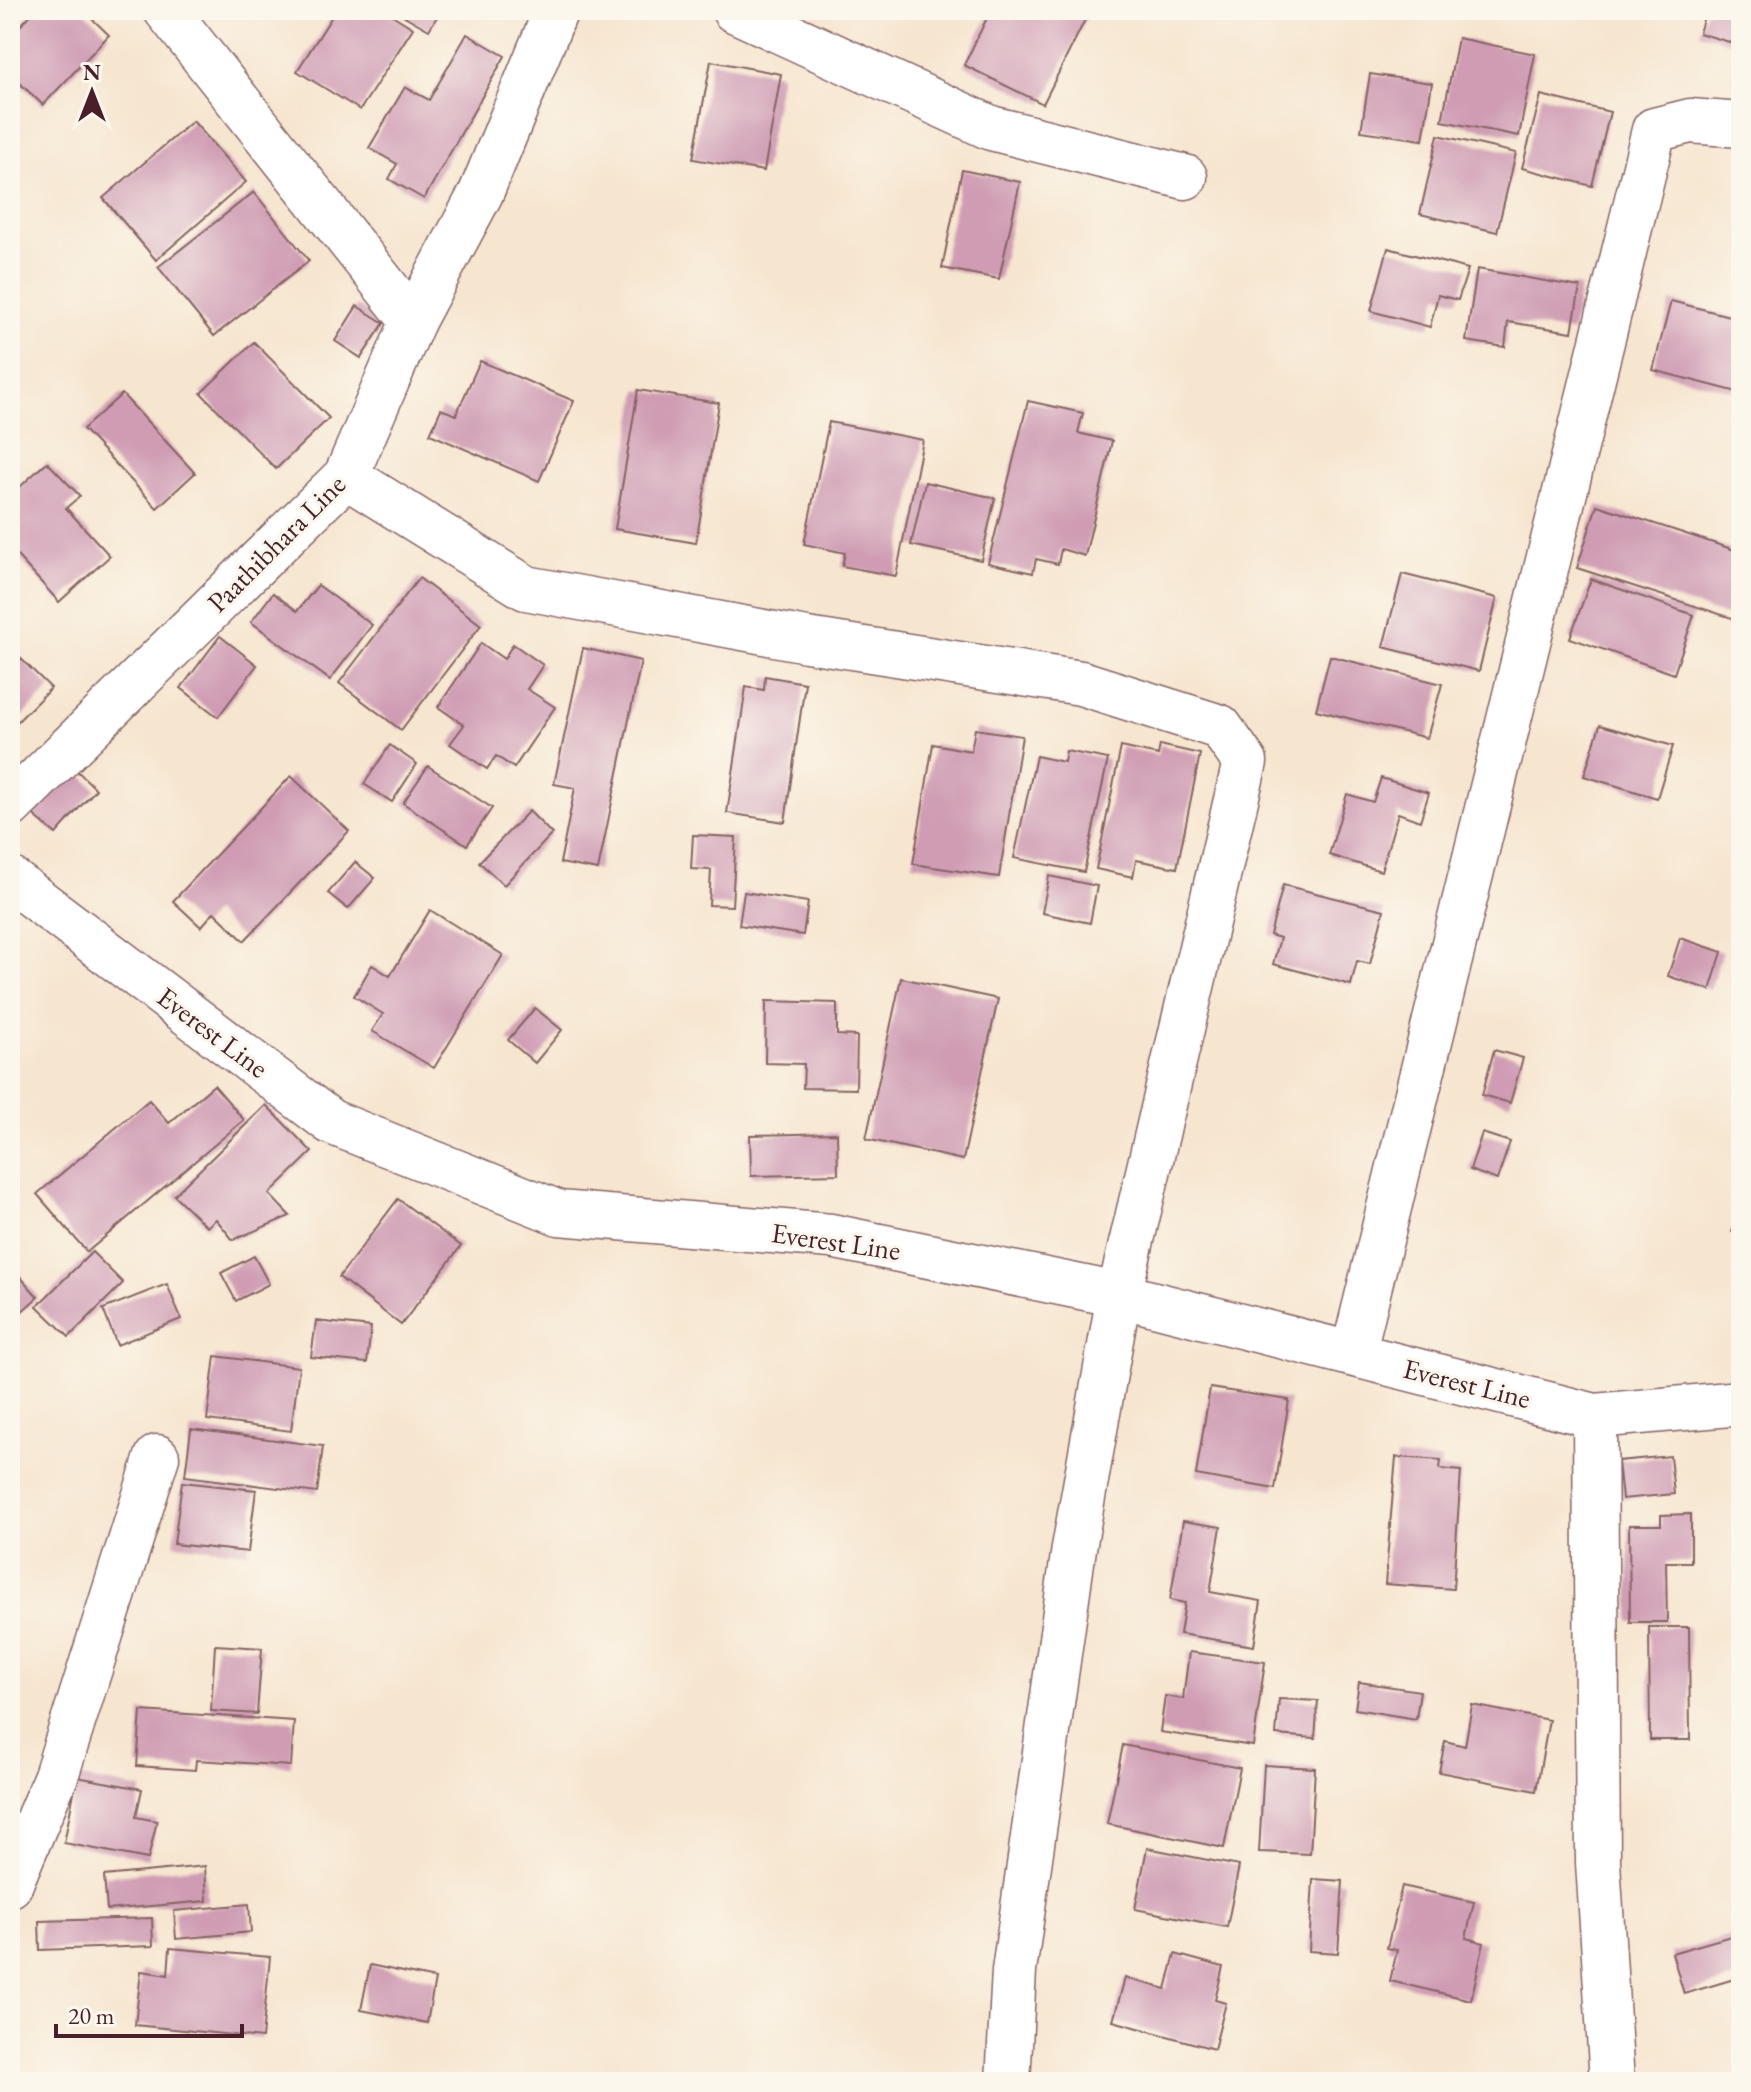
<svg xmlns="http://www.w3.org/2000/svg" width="1751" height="2092" font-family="'EB Garamond',serif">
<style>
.building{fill:#cf9cb4}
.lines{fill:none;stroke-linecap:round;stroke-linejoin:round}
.minor-casing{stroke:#866464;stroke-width:47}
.minor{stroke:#fff;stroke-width:44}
.labels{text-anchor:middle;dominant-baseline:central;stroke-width:6;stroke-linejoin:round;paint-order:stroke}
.street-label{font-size:28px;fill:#4a1f2b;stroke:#fbf7ec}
</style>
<rect width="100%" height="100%" fill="#fbf7ec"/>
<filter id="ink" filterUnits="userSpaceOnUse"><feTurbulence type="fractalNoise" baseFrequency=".0125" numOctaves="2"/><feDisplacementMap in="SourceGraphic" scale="16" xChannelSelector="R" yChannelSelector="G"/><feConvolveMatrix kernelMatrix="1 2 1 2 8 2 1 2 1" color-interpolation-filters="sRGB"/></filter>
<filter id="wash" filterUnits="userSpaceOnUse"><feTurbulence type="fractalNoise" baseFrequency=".006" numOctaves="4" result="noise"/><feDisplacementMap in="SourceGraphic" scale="32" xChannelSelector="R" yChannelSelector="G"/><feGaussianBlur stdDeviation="1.8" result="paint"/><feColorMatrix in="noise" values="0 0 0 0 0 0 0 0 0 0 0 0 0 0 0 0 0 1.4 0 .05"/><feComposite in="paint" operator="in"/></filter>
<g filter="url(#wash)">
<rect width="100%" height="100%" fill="#f6e5cf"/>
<g id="blocks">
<!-- building -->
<g class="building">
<path d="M 35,10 L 83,10 L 109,35 L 43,105 L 10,74 L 10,37 Z"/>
<path d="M 336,10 L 384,10 L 413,28 L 360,110 L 297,71 Z"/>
<path d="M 394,10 L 441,10 L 429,30 Z"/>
<path d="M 971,10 L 1090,10 L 1043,104 L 964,65 L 987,18 Z"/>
<path d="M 1706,10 L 1741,10 L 1736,44 L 1699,33 Z"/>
<path d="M 467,34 L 505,56 L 424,199 L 389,179 L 397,164 L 369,148 L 405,87 L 429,100 Z"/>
<path d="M 1458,38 L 1535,54 L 1519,136 L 1442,121 Z"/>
<path d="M 711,61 L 781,74 L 764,171 L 693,159 Z"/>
<path d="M 1370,74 L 1432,83 L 1423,140 L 1361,131 Z"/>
<path d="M 1541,95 L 1610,112 L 1592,186 L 1522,168 Z"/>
<path d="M 193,121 L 246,182 L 156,260 L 103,198 Z"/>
<path d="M 1438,135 L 1516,153 L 1497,232 L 1420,214 Z"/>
<path d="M 962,170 L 1020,182 L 999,279 L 942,268 Z"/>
<path d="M 254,192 L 309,261 L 214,336 L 158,267 Z"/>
<path d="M 1388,248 L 1468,269 L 1458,300 L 1438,295 L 1430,327 L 1371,311 Z"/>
<path d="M 1477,269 L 1580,287 L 1572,332 L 1508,322 L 1505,347 L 1466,341 Z"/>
<path d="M 1671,301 L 1741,319 L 1741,393 L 1653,370 Z"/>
<path d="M 357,306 L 384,323 L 361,358 L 335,341 Z"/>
<path d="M 254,342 L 329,418 L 276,469 L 201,393 Z"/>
<path d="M 480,361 L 574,401 L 539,481 L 430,434 L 441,409 L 456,415 Z"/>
<path d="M 638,390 L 719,403 L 696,543 L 615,529 Z"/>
<path d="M 122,394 L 195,473 L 157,508 L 83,429 Z"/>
<path d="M 1028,401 L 1083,413 L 1078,433 L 1112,441 L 1085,556 L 1061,549 L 1058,564 L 1036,559 L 1033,573 L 988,563 Z"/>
<path d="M 829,422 L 923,440 L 896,576 L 842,566 L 845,553 L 804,544 Z"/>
<path d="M 47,462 L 80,496 L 66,508 L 110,556 L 59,602 L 10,548 L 10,496 Z"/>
<path d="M 925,482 L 995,498 L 981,560 L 911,545 Z"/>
<path d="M 1597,505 L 1741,552 L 1741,621 L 1577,568 Z"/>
<path d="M 1402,574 L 1497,598 L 1479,671 L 1383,647 Z"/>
<path d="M 419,578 L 481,625 L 401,730 L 339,683 Z"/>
<path d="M 1591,579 L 1694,615 L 1674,674 L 1570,638 Z"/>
<path d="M 318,585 L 372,625 L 330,680 L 251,622 L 273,593 L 297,611 Z"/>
<path d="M 220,636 L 257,665 L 218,717 L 181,688 Z"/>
<path d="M 481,643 L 504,659 L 513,644 L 543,665 L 527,689 L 555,707 L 514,768 L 496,756 L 487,769 L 450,744 L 464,725 L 438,707 Z"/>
<path d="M 10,648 L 51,688 L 10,729 Z"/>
<path d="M 583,648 L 641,661 L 598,870 L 560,863 L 575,788 L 554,784 Z"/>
<path d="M 1330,656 L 1442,684 L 1427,738 L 1316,710 Z"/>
<path d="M 765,676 L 805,683 L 785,822 L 727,813 L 746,687 L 764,690 Z"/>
<path d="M 1600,725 L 1673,746 L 1657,798 L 1584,776 Z"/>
<path d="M 975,729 L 1022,736 L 999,877 L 913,864 L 933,744 L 971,751 Z"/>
<path d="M 390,745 L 417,764 L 392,802 L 364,784 Z"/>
<path d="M 1160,745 L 1200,754 L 1177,868 L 1136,860 L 1133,877 L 1096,869 L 1121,747 L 1158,755 Z"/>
<path d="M 1066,751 L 1108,759 L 1084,872 L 1014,858 L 1036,756 L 1064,762 Z"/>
<path d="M 71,765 L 96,789 L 56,834 L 29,811 Z"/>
<path d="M 428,766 L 492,808 L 467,845 L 403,803 Z"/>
<path d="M 291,776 L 349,831 L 244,941 L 214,912 L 201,927 L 173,901 Z"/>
<path d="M 1381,778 L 1429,793 L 1420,821 L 1398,813 L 1381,871 L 1329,855 L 1347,794 L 1373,802 Z"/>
<path d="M 529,811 L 552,834 L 504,885 L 479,862 Z"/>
<path d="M 693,835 L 736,837 L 732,906 L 709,905 L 711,870 L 691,869 Z"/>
<path d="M 355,862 L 375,878 L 348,909 L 328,893 Z"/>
<path d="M 1049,876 L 1097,886 L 1090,923 L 1042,913 Z"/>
<path d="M 1283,885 L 1384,910 L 1370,964 L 1357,961 L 1351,985 L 1273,964 L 1280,938 L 1270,935 Z"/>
<path d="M 744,892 L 808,902 L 803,935 L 739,925 Z"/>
<path d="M 430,910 L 503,955 L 434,1068 L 372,1031 L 383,1014 L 354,996 L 372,965 L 390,976 Z"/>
<path d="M 1680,938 L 1722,952 L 1710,990 L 1668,976 Z"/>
<path d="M 901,978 L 998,999 L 963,1160 L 866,1139 Z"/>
<path d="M 766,1001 L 837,1003 L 837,1035 L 857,1036 L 856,1089 L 803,1088 L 804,1064 L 765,1063 Z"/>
<path d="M 535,1008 L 562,1030 L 535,1063 L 508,1040 Z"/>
<path d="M 1494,1050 L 1523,1058 L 1510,1103 L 1482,1095 Z"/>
<path d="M 214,1085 L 244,1120 L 87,1252 L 37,1194 L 149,1100 L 169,1123 Z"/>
<path d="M 266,1105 L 312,1152 L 269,1194 L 290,1216 L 233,1240 L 216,1219 L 207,1227 L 174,1195 Z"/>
<path d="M 837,1133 L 838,1174 L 751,1176 L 750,1135 Z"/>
<path d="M 1482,1133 L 1510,1142 L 1497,1180 L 1470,1170 Z"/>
<path d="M 398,1199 L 461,1246 L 401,1325 L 339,1277 Z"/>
<path d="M 1741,1208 L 1741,1235 L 1732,1232 Z"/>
<path d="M 92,1252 L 123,1283 L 69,1337 L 37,1306 Z"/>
<path d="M 254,1256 L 269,1284 L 236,1301 L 221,1273 Z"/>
<path d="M 10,1265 L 38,1297 L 10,1322 Z"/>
<path d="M 167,1284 L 181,1319 L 117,1345 L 103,1309 Z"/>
<path d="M 316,1321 L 371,1327 L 367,1363 L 311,1357 Z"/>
<path d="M 215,1356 L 299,1367 L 291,1431 L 207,1420 Z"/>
<path d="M 1210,1388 L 1289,1400 L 1275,1489 L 1196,1475 Z"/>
<path d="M 191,1429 L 323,1446 L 317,1493 L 185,1476 Z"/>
<path d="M 1670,1456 L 1674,1494 L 1622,1499 L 1618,1461 Z"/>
<path d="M 1396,1457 L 1441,1460 L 1440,1469 L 1461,1471 L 1453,1589 L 1385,1584 Z"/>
<path d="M 182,1482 L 256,1490 L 248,1552 L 174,1544 Z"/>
<path d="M 1691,1514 L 1691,1562 L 1666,1562 L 1667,1622 L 1630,1622 L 1629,1525 L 1661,1525 L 1661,1515 Z"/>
<path d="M 1183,1521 L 1221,1527 L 1210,1592 L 1261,1601 L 1254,1646 L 1180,1634 L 1185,1603 L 1170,1600 Z"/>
<path d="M 1649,1627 L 1689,1627 L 1690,1740 L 1650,1740 Z"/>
<path d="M 215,1645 L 262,1648 L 257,1714 L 211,1711 Z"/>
<path d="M 1189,1652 L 1265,1662 L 1253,1746 L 1160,1732 L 1165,1696 L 1183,1699 Z"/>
<path d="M 1359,1682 L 1420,1691 L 1416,1719 L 1355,1709 Z"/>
<path d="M 1279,1699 L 1318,1701 L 1315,1738 L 1276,1735 Z"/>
<path d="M 1472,1705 L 1549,1720 L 1536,1791 L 1439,1772 L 1445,1741 L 1465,1746 Z"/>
<path d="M 141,1711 L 294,1721 L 291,1766 L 196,1760 L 195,1770 L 137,1766 Z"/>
<path d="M 1123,1745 L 1240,1768 L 1224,1848 L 1107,1824 Z"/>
<path d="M 1264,1765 L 1315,1768 L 1310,1854 L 1259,1852 Z"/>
<path d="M 77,1777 L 142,1789 L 136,1817 L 157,1821 L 148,1859 L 64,1843 Z"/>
<path d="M 1147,1848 L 1239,1866 L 1227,1927 L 1135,1909 Z"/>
<path d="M 205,1866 L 207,1901 L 107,1910 L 104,1876 Z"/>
<path d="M 1313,1879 L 1343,1881 L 1338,1953 L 1309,1951 Z"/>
<path d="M 1402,1886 L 1474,1902 L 1466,1938 L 1484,1943 L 1471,2000 L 1390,1981 L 1397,1950 L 1387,1948 Z"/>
<path d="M 249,1904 L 251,1932 L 176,1939 L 174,1911 Z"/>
<path d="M 152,1918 L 153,1946 L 40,1950 L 39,1921 Z"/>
<path d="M 1741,1933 L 1741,1977 L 1684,1994 L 1672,1953 Z"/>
<path d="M 170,1948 L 270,1957 L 262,2038 L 135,2025 L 141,1971 L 168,1975 Z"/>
<path d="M 1175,1954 L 1223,1967 L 1215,2000 L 1226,2003 L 1214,2049 L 1113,2021 L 1125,1978 L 1166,1989 Z"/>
<path d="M 370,1965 L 435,1979 L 427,2023 L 361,2010 Z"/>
</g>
</g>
</g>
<g filter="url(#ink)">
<use href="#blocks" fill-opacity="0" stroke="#866464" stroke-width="2"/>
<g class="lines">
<defs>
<g id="minor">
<path d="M 734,10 L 991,128 L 1185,177"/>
<path d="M 413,321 L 481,193 L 556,10"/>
<path d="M 346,476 L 526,588 L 807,640 L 1081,683 L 1220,727 L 1245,762 L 1119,1295 L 1074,1548 L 1014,1971 L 1008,2082"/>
<path d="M 10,806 L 346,476 L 413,321 L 166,10"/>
<path d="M 10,879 L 331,1122 L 559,1213 L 831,1236 L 1119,1295 L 1595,1416 L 1741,1403"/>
<path d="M 1353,1354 L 1654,130 L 1690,121 L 1741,125"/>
<path d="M 1595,1416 L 1598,1862 L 1612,2082"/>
<path d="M 10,1885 L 56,1776 L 157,1457"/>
</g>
</defs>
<!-- minor casing -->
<use href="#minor" class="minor-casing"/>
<!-- minor -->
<use href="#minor" class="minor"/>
</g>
</g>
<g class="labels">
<!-- street labels -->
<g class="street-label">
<text transform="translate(276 543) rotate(-45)">Paathibhara Line</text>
<text transform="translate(213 1032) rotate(37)">Everest Line</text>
<text transform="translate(836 1241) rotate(8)">Everest Line</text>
<text transform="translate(1467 1383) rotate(14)">Everest Line</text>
</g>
</g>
<!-- margin -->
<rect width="1751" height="2092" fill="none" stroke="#fbf7ec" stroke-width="40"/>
<!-- north arrow -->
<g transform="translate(92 92)" stroke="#fbf7ec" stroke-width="6" paint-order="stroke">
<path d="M0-6L14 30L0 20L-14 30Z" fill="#4a1f2b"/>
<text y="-12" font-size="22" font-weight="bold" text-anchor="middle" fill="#4a1f2b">N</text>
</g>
<!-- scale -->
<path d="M56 2024v12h186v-12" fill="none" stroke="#4a1f2b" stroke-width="4"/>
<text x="68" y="2024" font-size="24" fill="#4a1f2b" stroke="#fbf7ec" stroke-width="6" paint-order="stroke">20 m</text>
</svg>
